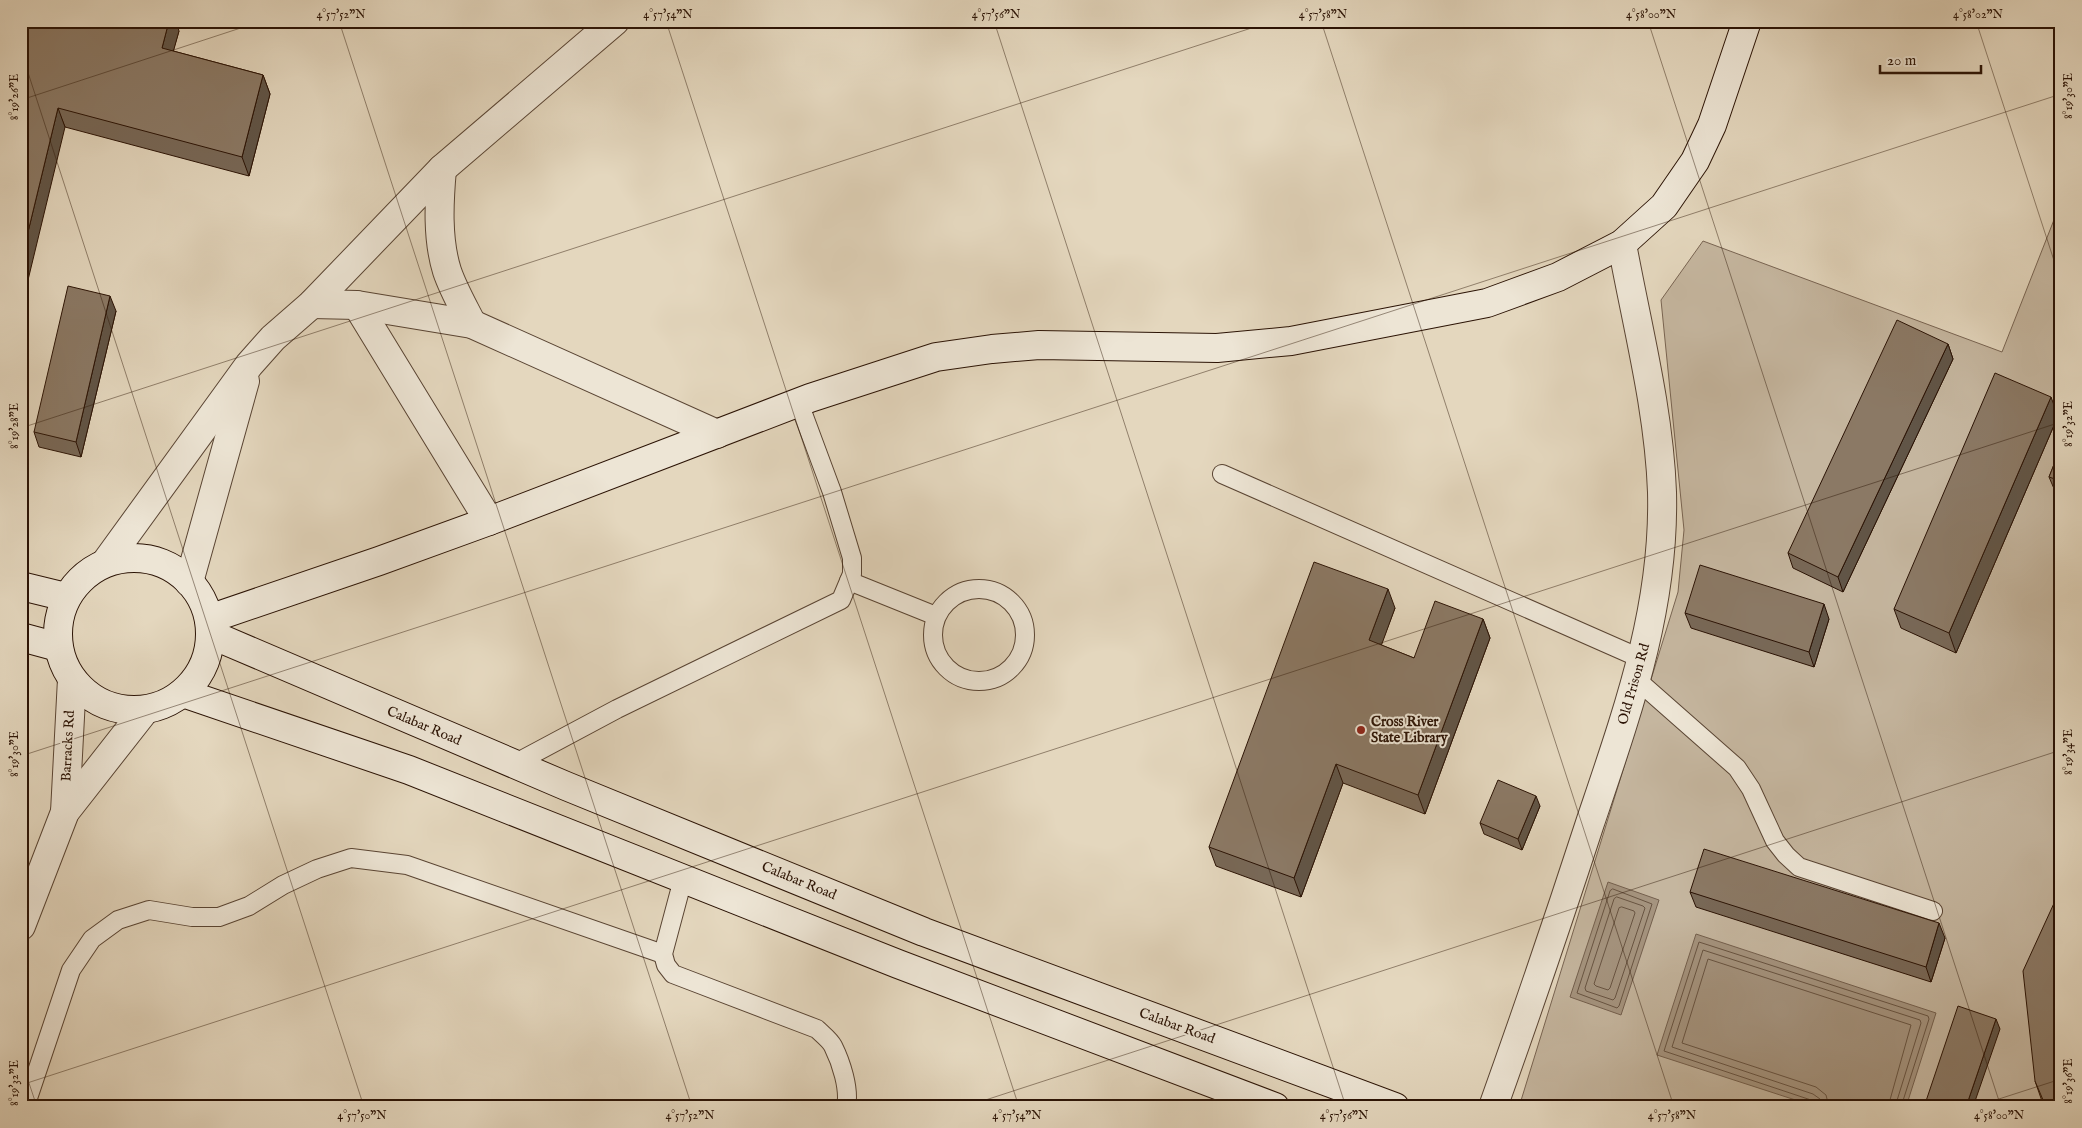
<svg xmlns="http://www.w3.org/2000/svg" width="2082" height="1128" font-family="'IM FELL English',serif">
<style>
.green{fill:#c5b69f;stroke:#786452}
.water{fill:#a5947f;stroke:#74604e}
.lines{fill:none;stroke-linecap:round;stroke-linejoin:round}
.shore{stroke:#685442;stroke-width:1}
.lane-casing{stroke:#594433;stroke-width:20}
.street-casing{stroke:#594433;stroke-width:30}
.secondary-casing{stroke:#2b1305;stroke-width:30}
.lane{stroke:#ede5d5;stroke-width:18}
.street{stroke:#ede5d5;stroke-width:28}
.secondary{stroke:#ede5d5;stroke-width:28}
.wall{fill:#786857;stroke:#2b1305}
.shaded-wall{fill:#615547;stroke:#2b1305}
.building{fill:#8b7965;stroke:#2b1305}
.ticks{fill:none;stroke:#2b1305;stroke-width:1;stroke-opacity:0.45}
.poi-dot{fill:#8f2418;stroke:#ede5d5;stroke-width:2}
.labels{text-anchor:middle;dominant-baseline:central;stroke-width:4;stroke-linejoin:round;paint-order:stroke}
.street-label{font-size:14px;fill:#2b1305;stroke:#ede5d5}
.poi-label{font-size:14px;font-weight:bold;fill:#2b1305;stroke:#ede5d5;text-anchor:start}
.neatline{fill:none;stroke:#2b1305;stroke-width:2}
.ticks-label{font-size:12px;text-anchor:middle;fill:#2b1305}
</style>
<rect width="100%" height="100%" fill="#e4d7be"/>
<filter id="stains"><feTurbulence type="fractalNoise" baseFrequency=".004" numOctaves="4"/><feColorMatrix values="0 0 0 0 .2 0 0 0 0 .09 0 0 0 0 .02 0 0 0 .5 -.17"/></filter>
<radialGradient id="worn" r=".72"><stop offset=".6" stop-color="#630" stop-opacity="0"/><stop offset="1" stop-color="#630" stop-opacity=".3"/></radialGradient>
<!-- green -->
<path class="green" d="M 2061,202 L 2061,1107 L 1519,1107 L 1678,592 L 1684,530 L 1661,300 L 1703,241 L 2002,352 Z"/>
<!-- water -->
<g class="water">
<path d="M 1608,882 L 1659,900 L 1621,1015 L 1570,997 Z"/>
<path d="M 1696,934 L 1936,1013 L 1906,1107 L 1817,1107 L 1657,1055 Z"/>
</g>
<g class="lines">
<!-- shore -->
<g class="shore">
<path d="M 1613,889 L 1652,904 L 1619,1006 L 1617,1008 L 1577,993 L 1610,891 Z"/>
<path d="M 1617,897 L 1643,906 L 1645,908 L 1615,998 L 1613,1000 L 1586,991 L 1585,988 L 1614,899 Z"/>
<path d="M 1622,907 L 1634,911 L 1635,913 L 1610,988 L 1608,990 L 1596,986 L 1594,984 L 1619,908 Z"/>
<path d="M 1815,1107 L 1814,1102 L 1811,1100 L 1664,1051 L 1699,942 L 1928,1016 L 1929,1019 L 1901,1107"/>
<path d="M 1821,1107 L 1820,1099 L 1813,1094 L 1672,1047 L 1703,950 L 1920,1020 L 1921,1023 L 1895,1107"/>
<path d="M 1829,1107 L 1826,1095 L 1816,1087 L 1682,1043 L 1708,959 L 1911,1025 L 1888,1107"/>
</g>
<defs>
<g id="lane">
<path d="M 1222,474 L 1642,659"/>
<path d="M 849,581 L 936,616"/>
<circle cx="979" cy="635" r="46"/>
<path d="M 1636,679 L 1737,768 L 1751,789 L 1775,841 L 1786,855 L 1799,867 L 1933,911"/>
<path d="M 514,764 L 617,709 L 841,600 L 852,574 L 852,558 L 832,492 L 799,403"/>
<path d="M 683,879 L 663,954 L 666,965 L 673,974 L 817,1029 C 822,1034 830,1040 833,1046 C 841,1062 850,1089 846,1107"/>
<path d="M 25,1107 L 71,970 L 92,939 L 118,920 L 149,910 L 192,917 L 219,917 L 249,906 L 283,885 L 317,869 L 351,858 L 407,865 L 663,954"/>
</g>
<g id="street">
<path d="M 442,169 C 439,202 437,239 447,271 C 453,289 463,306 472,324"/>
<path d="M 312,304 L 357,305 L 472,324 L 717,434"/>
<path d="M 357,305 L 489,521"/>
<path d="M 106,562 L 249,365 L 273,338 L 312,304 L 442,169 L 615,21"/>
<path d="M 189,582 L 245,381"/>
<path d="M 65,812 L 72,679"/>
<path d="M 21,926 L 65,812 L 145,710"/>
<path d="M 1493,1107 C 1527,1012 1559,918 1590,823 C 1627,713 1665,609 1662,492 C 1659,409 1637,326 1622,244"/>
</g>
<g id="secondary">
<circle cx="134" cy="634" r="76"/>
<path d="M 21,586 L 66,597"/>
<path d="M 209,619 L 379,561 L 489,521 L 810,398 L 936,357 L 992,349 L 1039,345 L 1217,348 L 1291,341 L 1487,303 L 1558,277 L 1622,244 L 1664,206 L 1695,161 L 1712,125 L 1747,21"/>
<path d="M 210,634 L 566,786 L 924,932 L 1395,1107"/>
<path d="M 21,637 L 58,647"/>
<path d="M 183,693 L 409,770 L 898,964 L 1275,1107"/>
</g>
</defs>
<!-- lane casing -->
<use href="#lane" class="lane-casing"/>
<!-- street casing -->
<use href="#street" class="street-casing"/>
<!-- secondary casing -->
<use href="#secondary" class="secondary-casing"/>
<!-- lane -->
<use href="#lane" class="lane"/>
<!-- street -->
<use href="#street" class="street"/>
<!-- secondary -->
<use href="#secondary" class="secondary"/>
</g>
<!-- wall -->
<g class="wall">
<path d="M 21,21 L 179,31 L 173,51 L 263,75 L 270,94 L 249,176 L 65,127 Z"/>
<path d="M 116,311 L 81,457 L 39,447 L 34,432 Z"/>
<path d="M 1948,344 L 1953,359 L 1843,592 L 1793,568 L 1788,553 Z"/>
<path d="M 2058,416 L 1956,653 L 1901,628 L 1894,609 Z"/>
<path d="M 2061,447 L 2061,494 L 2055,491 L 2049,477 Z"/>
<path d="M 1395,608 L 1381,645 L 1414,658 L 1483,619 L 1490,638 L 1425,814 L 1343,783 L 1301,897 L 1216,866 L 1209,847 Z"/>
<path d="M 1685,613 L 1829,619 L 1814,667 L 1691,628 Z"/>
<path d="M 1540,806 L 1522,850 L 1484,834 L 1480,823 Z"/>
<path d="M 1690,892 L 1945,938 L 1931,982 L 1696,907 Z"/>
<path d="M 2035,1081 L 2061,1107 L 2044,1107 Z"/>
</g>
<!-- shaded-wall -->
<g class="shaded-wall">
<path d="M 169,21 L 176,21 L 179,31 L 169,67 L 162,48 Z"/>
<path d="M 263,75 L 270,94 L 249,176 L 242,157 Z"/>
<path d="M 58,108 L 65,127 L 21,309 L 21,261 Z"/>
<path d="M 110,296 L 116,311 L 81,457 L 76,442 Z"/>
<path d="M 1948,344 L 1953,359 L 1843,592 L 1838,577 Z"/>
<path d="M 2051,397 L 2058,416 L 1956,653 L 1949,633 Z"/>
<path d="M 1388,589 L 1395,608 L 1376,660 L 1369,640 Z"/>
<path d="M 1824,604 L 1829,619 L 1814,667 L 1809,652 Z"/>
<path d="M 1483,619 L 1490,638 L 1425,814 L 1418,795 Z"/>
<path d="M 1336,764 L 1343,783 L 1301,897 L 1294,878 Z"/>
<path d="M 1536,796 L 1540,806 L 1522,850 L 1518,839 Z"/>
<path d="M 1939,923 L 1945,938 L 1931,982 L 1926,967 Z"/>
<path d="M 1996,1019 L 2000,1029 L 1973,1107 L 1966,1107 Z"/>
</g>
<!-- building -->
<g class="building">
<path d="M 21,21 L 169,21 L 162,48 L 263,75 L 242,157 L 58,108 L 21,261 Z"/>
<path d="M 68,286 L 110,296 L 76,442 L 34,432 Z"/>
<path d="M 1897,320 L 1948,344 L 1838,577 L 1788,553 Z"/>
<path d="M 1995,373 L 2051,397 L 1949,633 L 1894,609 Z"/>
<path d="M 2061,447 L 2061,481 L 2049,477 Z"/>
<path d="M 1314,562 L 1388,589 L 1369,640 L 1414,658 L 1435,601 L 1483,619 L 1418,795 L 1336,764 L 1294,878 L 1209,847 Z"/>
<path d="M 1700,565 L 1824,604 L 1809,652 L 1685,613 Z"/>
<path d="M 1498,780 L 1536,796 L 1518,839 L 1480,823 Z"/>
<path d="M 1704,849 L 1939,923 L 1926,967 L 1690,892 Z"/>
<path d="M 2061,888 L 2061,1107 L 2046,1107 L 2035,1081 L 2023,971 Z"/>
<path d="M 1958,1006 L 1996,1019 L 1966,1107 L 1924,1107 Z"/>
</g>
<!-- ticks -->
<path class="ticks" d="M 339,21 L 692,1107M 666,21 L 1019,1107M 994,21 L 1346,1107M 1321,21 L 1674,1107M 1648,21 L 2001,1107M 1976,21 L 2061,282M 21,51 L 364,1107M 21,100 L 262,21M 21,428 L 1273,21M 21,756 L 2061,94M 21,1059 L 37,1107M 21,1085 L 2061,422M 964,1107 L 2061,750M 1974,1107 L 2061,1079"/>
<!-- markers -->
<circle class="poi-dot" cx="1361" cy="730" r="5"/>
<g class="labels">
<!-- street labels -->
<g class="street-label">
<text transform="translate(1634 684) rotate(-74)">Old Prison Rd</text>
<text transform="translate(424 726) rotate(23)">Calabar Road</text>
<text transform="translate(68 746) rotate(-87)">Barracks Rd</text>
<text transform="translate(799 881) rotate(22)">Calabar Road</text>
<text transform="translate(1177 1026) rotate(20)">Calabar Road</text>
</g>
<!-- poi labels -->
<g class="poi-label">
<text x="1371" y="722">Cross River<tspan x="1371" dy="16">State Library</tspan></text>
</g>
</g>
<!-- margin -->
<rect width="2082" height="1128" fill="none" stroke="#e4d7be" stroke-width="55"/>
<!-- scale -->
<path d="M1880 65v8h101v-8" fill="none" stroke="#2b1305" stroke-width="2.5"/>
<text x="1887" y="65" font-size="15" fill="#2b1305" stroke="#ede5d5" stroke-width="4" paint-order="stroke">20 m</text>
<rect x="28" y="28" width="2026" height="1072" class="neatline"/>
<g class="ticks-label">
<text x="341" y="18">4°57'52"N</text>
<text x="668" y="18">4°57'54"N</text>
<text x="996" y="18">4°57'56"N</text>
<text x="1323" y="18">4°57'58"N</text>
<text x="1651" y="18">4°58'00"N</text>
<text x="1978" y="18">4°58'02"N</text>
<text transform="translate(2068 96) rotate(-90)" y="4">8°19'30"E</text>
<text transform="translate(14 97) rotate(-90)" y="4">8°19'26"E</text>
<text transform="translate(2068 424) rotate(-90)" y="4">8°19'32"E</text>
<text transform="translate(14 426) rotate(-90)" y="4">8°19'28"E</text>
<text transform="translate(2068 752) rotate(-90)" y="4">8°19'34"E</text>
<text transform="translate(14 754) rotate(-90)" y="4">8°19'30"E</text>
<text transform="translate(2068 1081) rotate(-90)" y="4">8°19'36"E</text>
<text transform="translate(14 1083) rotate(-90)" y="4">8°19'32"E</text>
<text x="362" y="1119">4°57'50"N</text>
<text x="690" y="1119">4°57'52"N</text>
<text x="1017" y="1119">4°57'54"N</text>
<text x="1344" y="1119">4°57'56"N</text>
<text x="1672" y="1119">4°57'58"N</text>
<text x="1999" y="1119">4°58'00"N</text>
</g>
<rect width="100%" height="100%" filter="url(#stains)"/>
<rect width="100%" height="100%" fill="url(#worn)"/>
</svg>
